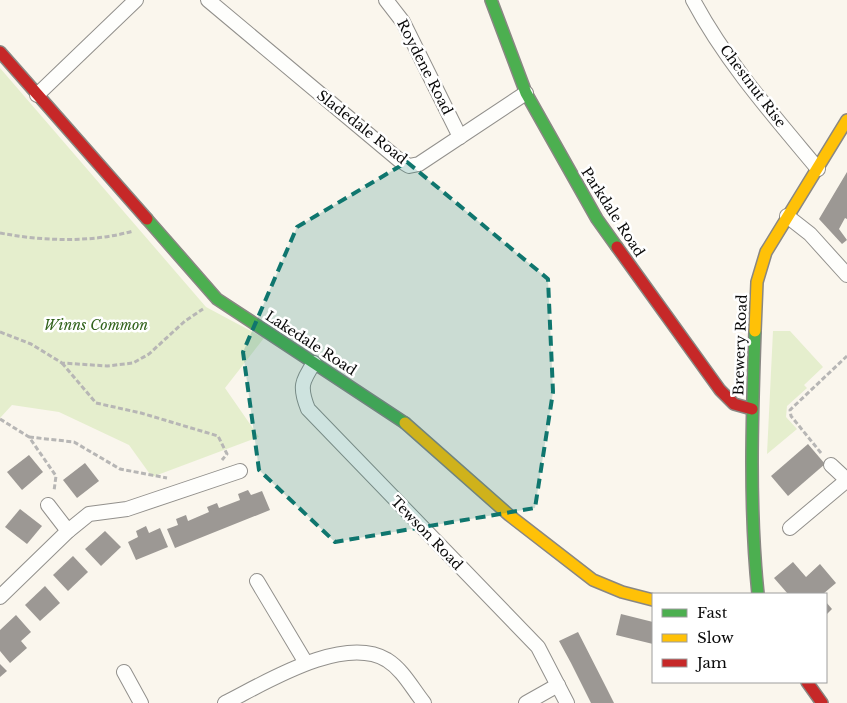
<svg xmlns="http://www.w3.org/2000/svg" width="847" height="703" font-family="'Libre Baskerville',serif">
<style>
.green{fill:#e5eecd}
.building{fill:#9c9894}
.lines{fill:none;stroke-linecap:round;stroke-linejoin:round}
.street-casing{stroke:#92908c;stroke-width:16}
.fast-casing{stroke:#898783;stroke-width:14}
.slow-casing{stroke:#898783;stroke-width:14}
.jam-casing{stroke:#898783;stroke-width:14}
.path{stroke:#b7b6b5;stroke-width:3;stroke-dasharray:5 2.5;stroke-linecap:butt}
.street{stroke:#fefefc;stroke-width:14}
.fast{stroke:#4caf50;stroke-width:11}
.slow{stroke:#ffc107;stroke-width:11}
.jam{stroke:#c62828;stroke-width:11}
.marked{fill:#0f766e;fill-opacity:0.2;stroke:#0f766e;stroke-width:4;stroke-dasharray:10 6;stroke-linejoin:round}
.labels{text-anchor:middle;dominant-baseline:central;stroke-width:5;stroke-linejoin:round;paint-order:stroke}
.street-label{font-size:14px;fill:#0a0a0a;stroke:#fff}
.park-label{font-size:14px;font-style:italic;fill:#31621b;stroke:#fff}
</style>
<rect width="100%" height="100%" fill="#faf6ed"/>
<!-- green -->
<g class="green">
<path d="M 0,68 L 206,307 L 264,338 L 225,388 L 259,437 L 152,477 L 129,445 L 59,412 L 12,405 L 0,418 Z"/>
<path d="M 773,331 L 790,331 L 823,367 L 804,385 L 807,388 L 787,406 L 786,417 L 797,429 L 767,454 Z"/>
</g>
<!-- building -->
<g class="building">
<path d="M 847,172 L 847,219 L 845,218 L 839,229 L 847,240 L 842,244 L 819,219 Z"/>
<path d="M 808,444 L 825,464 L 788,496 L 771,476 Z"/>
<path d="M 29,455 L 43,472 L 22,490 L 7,472 Z"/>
<path d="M 85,463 L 99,481 L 77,498 L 63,480 Z"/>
<path d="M 248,490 L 251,495 L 262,491 L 270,510 L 175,548 L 167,529 L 178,525 L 176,519 L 186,515 L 188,521 L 209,512 L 207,507 L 217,503 L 219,508 L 240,500 L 238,494 Z"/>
<path d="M 20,509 L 42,526 L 27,544 L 5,527 Z"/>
<path d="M 146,526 L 149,533 L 160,528 L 168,547 L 136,560 L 128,542 L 138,537 L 136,531 Z"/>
<path d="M 105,531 L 121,547 L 101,566 L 85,549 Z"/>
<path d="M 73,556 L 88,572 L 68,591 L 53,575 Z"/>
<path d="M 793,562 L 806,577 L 820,564 L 836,583 L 823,594 L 788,594 L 774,578 Z"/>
<path d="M 45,586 L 60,603 L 40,621 L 25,605 Z"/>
<path d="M 826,602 L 832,609 L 826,615 Z"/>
<path d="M 621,614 L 653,622 L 653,644 L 616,635 Z"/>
<path d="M 16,615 L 31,632 L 21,641 L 27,648 L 10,663 L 0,651 L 0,630 Z"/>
<path d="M 578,632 L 606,687 L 614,703 L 591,703 L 571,663 L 559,641 Z"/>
<path d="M 0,664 L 7,671 L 0,677 Z"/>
</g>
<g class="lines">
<defs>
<g id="street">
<path d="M 208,0 L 399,160 L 409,166 L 419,164 L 526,93"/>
<path d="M 386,0 L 403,22 L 460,137"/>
<path d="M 693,0 C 726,62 773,115 818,169"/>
<path d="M 37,95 L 136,0"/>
<path d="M 787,216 L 810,234 L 847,275"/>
<path d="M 314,363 C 302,381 299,387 308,409 L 538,647 L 567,703"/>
<path d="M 831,465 L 847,480"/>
<path d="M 48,505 L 68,531"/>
<path d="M 790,528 L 847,480"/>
<path d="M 257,581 L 306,663"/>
<path d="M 0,597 L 68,531 L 89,514 L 127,509 L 240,471"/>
<path d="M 124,672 L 141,703"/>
<path d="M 225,703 C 265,683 343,634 387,660 C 403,670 412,688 424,703"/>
<path d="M 526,703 L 558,685"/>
</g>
<g id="fast">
<path d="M 491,0 L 526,93 L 597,219 L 617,247"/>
<path d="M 147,219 L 217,299 L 405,423"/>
<path d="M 755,331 C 752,418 749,507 758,594"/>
</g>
<g id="slow">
<path d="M 755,331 L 757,282 L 766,252 L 847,120"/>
<path d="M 405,423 L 509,515 L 593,580 L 622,592 L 653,600"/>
</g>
<g id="jam">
<path d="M 0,52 L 147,219"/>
<path d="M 617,247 L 720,390 L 734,404 L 752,409"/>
<path d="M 807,682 L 822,703"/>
</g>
</defs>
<!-- street casing -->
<use href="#street" class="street-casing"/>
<!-- fast casing -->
<use href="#fast" class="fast-casing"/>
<!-- slow casing -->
<use href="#slow" class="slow-casing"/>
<!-- jam casing -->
<use href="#jam" class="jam-casing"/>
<!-- path -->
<g class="path">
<path d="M 0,233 C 42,241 92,243 133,231"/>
<path d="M 0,332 L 31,344 L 62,363 L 107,366 L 133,363 L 149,354 L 185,321 L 203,309"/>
<path d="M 62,363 L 96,403 L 141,413 L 218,436 L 227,454 L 222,460"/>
<path d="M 0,419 L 29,437 L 56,476 L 54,491"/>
<path d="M 29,437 L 74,442 L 120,469 L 167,478"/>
<path d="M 821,453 L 791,416 L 790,410 L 847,356"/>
</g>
<!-- street -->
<use href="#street" class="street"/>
<!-- fast -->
<use href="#fast" class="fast"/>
<!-- slow -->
<use href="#slow" class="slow"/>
<!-- jam -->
<use href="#jam" class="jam"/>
</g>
<!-- marked area -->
<path class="marked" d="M 407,162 L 548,279 L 553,392 L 535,508 L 335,542 L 259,470 L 243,352 L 297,227 Z"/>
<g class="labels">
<!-- street labels -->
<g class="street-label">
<text transform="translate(425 67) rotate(63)">Roydene Road</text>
<text transform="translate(753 86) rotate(53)">Chestnut Rise</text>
<text transform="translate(362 127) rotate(38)">Sladedale Road</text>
<text transform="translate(613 212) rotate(57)">Parkdale Road</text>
<text transform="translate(311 343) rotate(33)">Lakedale Road</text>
<text transform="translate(740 345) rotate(-88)">Brewery Road</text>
<text transform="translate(427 533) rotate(46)">Tewson Road</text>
</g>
<!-- park labels -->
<g class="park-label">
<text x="96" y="325">Winns Common</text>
</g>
</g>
<!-- legend -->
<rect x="652" y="593" width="175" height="90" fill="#ffffff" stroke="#9d9d9d"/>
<rect x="662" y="609" width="25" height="8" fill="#4caf50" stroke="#9d9d9d"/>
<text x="697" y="618" font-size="15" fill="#0a0a0a">Fast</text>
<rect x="662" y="634" width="25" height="8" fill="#ffc107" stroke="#9d9d9d"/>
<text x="697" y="643" font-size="15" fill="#0a0a0a">Slow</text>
<rect x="662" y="659" width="25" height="8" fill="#c62828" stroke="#9d9d9d"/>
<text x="697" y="668" font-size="15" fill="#0a0a0a">Jam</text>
</svg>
